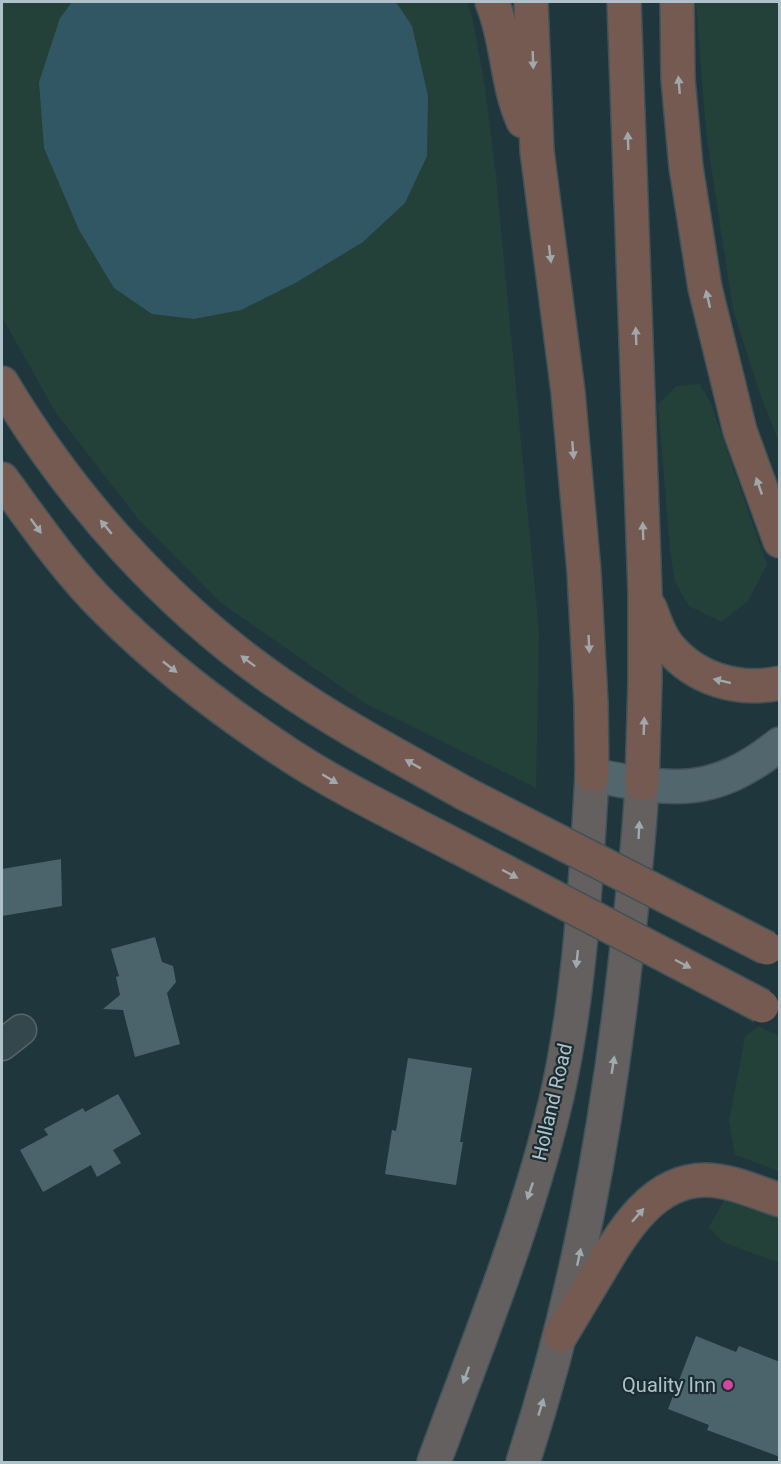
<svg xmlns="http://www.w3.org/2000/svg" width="781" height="1464" font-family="Roboto,sans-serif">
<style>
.green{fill:#234039}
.water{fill:#315764}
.building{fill:#4b646b}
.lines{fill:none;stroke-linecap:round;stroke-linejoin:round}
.minor-casing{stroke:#53656b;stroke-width:33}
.primary-casing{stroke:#415359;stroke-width:36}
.trunk-casing{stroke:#405258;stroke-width:36}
.motorway-casing{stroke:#405258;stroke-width:36}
.minor{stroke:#34474d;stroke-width:30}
.primary{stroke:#52676d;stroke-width:33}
.trunk{stroke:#63605f;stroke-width:33}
.motorway{stroke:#745a51;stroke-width:33}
.motorway-bridge-casing{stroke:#405258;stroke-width:36;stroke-linecap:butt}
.motorway-bridge{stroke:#745a51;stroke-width:33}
.oneway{fill:#a1a8ab}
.oneway2{fill:#9daaae}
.hotel-dot{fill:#d1479c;stroke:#1a2c32;stroke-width:2}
.labels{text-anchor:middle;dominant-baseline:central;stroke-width:4.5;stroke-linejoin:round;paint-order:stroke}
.street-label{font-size:20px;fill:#b0c2c9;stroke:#1a2c32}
.poi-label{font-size:20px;fill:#b0c2c9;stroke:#1a2c32;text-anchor:end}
</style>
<rect width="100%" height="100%" fill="#20363d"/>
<!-- green -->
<g class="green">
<path d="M 2,2 L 467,2 L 472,16 L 485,87 L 496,176 L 539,632 L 536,788 L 363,702 L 220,602 L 139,520 L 56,413 L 2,317 Z"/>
<path d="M 696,2 L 779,2 L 779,442 L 760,394 L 733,310 L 706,132 Z"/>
<path d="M 700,384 L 711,404 L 767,565 L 748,601 L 721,622 L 689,606 L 675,582 L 670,549 L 658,405 L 676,386 Z"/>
<path d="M 759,1026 L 779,1036 L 779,1171 L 735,1155 L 729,1121 L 745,1037 Z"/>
<path d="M 725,1199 L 779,1218 L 779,1263 L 723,1242 L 709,1227 Z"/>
</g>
<!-- water -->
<path class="water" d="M 72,2 L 396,2 L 412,26 L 428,96 L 427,156 L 405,203 L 363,242 L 297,282 L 241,310 L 194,319 L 152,314 L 114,288 L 79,230 L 44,148 L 39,82 L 60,18 Z"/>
<!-- building -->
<g class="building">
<path d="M 61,859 L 62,906 L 2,916 L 2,869 Z"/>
<path d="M 155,937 L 162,962 L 173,966 L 176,982 L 167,993 L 180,1044 L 135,1057 L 123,1010 L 103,1009 L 120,995 L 116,977 L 119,976 L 111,949 Z"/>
<path d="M 408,1058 L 472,1068 L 460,1142 L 463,1142 L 456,1185 L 385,1174 L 392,1130 L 396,1131 Z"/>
<path d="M 118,1094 L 141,1134 L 113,1150 L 121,1163 L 97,1177 L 91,1165 L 43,1192 L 20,1150 L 48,1135 L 44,1129 L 83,1108 L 85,1112 Z"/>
<path d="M 696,1336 L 736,1352 L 739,1346 L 780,1362 L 780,1457 L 707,1430 L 709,1425 L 668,1409 Z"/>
</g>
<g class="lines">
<defs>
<path id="minor" d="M 2,1045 L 21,1030"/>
<path id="primary" d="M 592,775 C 672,790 711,799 780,744"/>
<g id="trunk">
<path d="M 434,1462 C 478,1342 528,1221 557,1096 C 580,993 586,880 592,775"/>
<path d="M 523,1462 C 576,1299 606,1135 625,965 C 632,905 639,845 642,784"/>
</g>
<g id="motorway">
<path d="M 492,2 C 508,40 506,83 523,121"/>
<path d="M 531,2 L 537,151 L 568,392 L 584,572 L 591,703 L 592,775"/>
<path d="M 624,2 L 645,593 L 645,682 L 642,784"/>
<path d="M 677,2 L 678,79 L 686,167 L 705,288 L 740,431 L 780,541"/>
<path d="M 2,383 C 71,499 169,608 280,684 C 339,725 402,758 464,793"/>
<path d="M 2,479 C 35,524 67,571 107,610 C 160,663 220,709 282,750 C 337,787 399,816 458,847"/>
<path d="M 650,608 C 655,621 659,635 668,646 C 695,679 738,692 780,683"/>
<path d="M 561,1335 C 573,1315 585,1295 597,1275 C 621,1235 651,1180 705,1180 C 730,1180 755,1192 780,1200"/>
</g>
</defs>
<!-- minor casing -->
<use href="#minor" class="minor-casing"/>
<!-- primary casing -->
<use href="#primary" class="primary-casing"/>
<!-- trunk casing -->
<use href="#trunk" class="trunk-casing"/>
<!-- motorway casing -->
<use href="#motorway" class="motorway-casing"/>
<!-- minor -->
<use href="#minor" class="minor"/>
<!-- primary -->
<use href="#primary" class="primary"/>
<!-- trunk -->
<use href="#trunk" class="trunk"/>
<!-- motorway -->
<use href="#motorway" class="motorway"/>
<defs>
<g id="motorway-bridge">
<path d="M 464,793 L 767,948"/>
<path d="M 458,847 L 762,1006"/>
</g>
</defs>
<!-- motorway-bridge casing -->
<use href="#motorway-bridge" class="motorway-bridge-casing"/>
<!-- motorway-bridge -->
<use href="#motorway-bridge" class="motorway-bridge"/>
</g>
<!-- one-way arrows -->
<defs><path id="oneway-solid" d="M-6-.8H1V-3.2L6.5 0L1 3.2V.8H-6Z" transform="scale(1.5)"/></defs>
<g class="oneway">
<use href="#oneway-solid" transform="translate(533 60) rotate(88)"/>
<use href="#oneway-solid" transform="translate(679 85) rotate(-95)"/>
<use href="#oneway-solid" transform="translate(628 141) rotate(-92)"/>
<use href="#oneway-solid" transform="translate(550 254) rotate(83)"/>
<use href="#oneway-solid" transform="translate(708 299) rotate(-103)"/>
<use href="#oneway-solid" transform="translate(636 336) rotate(-92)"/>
<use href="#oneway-solid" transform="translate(573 450) rotate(85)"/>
<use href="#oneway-solid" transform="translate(759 486) rotate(-109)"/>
<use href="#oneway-solid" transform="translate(36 526) rotate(54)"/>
<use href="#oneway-solid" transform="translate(106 527) rotate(-130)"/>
<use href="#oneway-solid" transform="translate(643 531) rotate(-92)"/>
<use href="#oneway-solid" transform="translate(589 644) rotate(87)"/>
<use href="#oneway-solid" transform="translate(248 661) rotate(-143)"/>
<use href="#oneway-solid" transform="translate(170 667) rotate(38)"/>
<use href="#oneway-solid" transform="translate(722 681) rotate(-167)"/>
<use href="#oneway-solid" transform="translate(644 726) rotate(-88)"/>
<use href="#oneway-solid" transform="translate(413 764) rotate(-151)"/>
<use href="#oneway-solid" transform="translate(330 779) rotate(31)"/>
<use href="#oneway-solid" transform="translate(510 874) rotate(28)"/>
<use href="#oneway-solid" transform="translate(683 964) rotate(28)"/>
<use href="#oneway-solid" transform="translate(638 1215) rotate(-49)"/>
</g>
<g class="oneway2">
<use href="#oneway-solid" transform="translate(639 830) rotate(-87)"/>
<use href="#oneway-solid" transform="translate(577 959) rotate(96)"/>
<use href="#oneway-solid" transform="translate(613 1065) rotate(-81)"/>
<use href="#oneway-solid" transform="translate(530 1191) rotate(109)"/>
<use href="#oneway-solid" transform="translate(579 1257) rotate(-78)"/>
<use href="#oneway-solid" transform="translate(466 1375) rotate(110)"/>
<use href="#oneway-solid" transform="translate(541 1407) rotate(-73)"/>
</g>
<!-- markers -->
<circle class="hotel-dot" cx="728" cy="1385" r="6"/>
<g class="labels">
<!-- street labels -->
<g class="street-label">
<text transform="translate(552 1102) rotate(-77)">Holland Road</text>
</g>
<!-- poi labels -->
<g class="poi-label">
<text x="716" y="1385">Quality Inn</text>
</g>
</g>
<!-- border -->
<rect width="781" height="1464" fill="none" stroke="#b0c2c9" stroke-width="6"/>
</svg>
